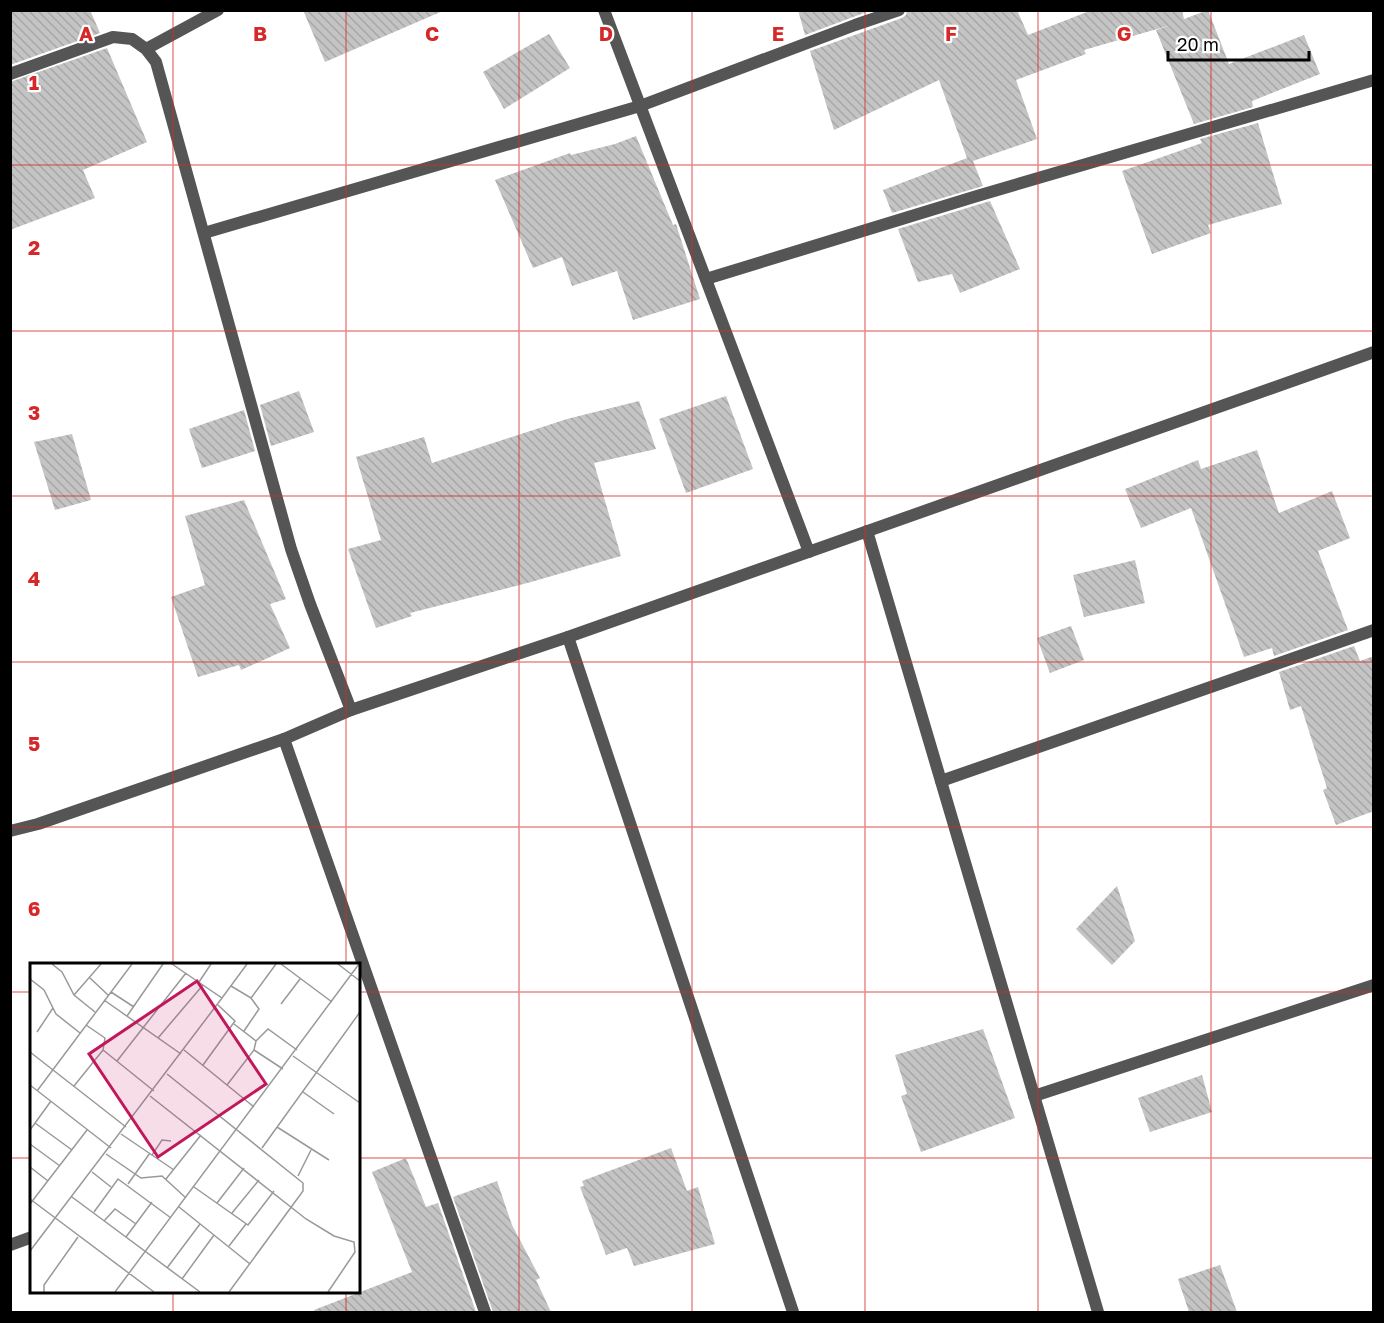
<svg xmlns="http://www.w3.org/2000/svg" width="1384" height="1323" font-family="'Golos Text',sans-serif">
<style>
.building{fill:url(#building-back-hatch)}
.lines{fill:none;stroke-linecap:round;stroke-linejoin:round}
.minor{stroke:#555;stroke-width:12}
.grid{fill:none;stroke:#d62828;stroke-width:1.5;stroke-opacity:0.55}
.inset-road{fill:none;stroke:#999;stroke-width:1.5}
.view{fill:#c2185b;fill-opacity:0.15;stroke:#c2185b;stroke-width:3}
.inset-edge{fill:none;stroke:#000;stroke-width:3}
.grid-label{font-size:20px;text-anchor:middle;font-weight:bold;fill:#d62828;stroke:#fff;stroke-width:4.5;stroke-linejoin:round;paint-order:stroke}
</style>
<defs>
<pattern id="building-back-hatch" width="6" height="6" patternUnits="userSpaceOnUse" patternTransform="scale(1.5)"><rect width="6" height="6" fill="#c4c4c4"/><path d="M-1 5l2 2M0 0l6 6M5-1l2 2" fill="none" stroke="#a7a7a7"/></pattern>
</defs>
<rect width="100%" height="100%" fill="#fff"/>
<!-- building -->
<g class="building">
<path d="M 10,10 L 90,10 L 100,33 L 10,65 Z"/>
<path d="M 303,10 L 445,10 L 325,62 Z"/>
<path d="M 798,10 L 872,10 L 805,35 Z"/>
<path d="M 907,10 L 1017,10 L 1028,35 L 1092,10 L 1182,10 L 1184,19 L 1208,10 L 1229,64 L 1304,35 L 1320,74 L 1252,101 L 1253,107 L 1194,124 L 1156,30 L 1171,25 L 1084,50 L 1086,54 L 1016,80 L 1037,139 L 973,161 L 983,186 L 892,213 L 883,190 L 967,158 L 939,80 L 834,130 L 810,51 L 902,18 L 906,15 Z"/>
<path d="M 549,34 L 570,68 L 504,109 L 483,72 Z"/>
<path d="M 107,48 L 147,142 L 83,170 L 95,198 L 10,230 L 10,82 Z"/>
<path d="M 1258,123 L 1282,204 L 1208,225 L 1211,233 L 1152,254 L 1122,171 L 1202,143 L 1200,139 Z"/>
<path d="M 636,136 L 673,225 L 676,224 L 700,299 L 633,320 L 617,271 L 572,286 L 562,257 L 533,268 L 495,180 L 570,153 L 571,155 L 615,144 Z"/>
<path d="M 990,201 L 1020,269 L 960,293 L 952,274 L 918,282 L 898,229 Z"/>
<path d="M 299,391 L 314,432 L 271,446 L 260,405 Z"/>
<path d="M 726,396 L 753,469 L 686,493 L 659,419 Z"/>
<path d="M 639,401 L 656,449 L 594,463 L 621,556 L 531,582 L 410,613 L 412,616 L 376,628 L 348,549 L 381,540 L 356,457 L 424,437 L 432,463 L 567,419 Z"/>
<path d="M 244,410 L 255,451 L 202,468 L 189,429 Z"/>
<path d="M 72,434 L 91,500 L 55,510 L 34,442 Z"/>
<path d="M 1257,450 L 1279,513 L 1332,491 L 1350,538 L 1318,551 L 1348,630 L 1274,656 L 1272,648 L 1244,657 L 1191,508 L 1141,528 L 1125,489 L 1198,460 L 1201,469 Z"/>
<path d="M 244,500 L 286,599 L 270,604 L 290,648 L 241,670 L 239,665 L 198,677 L 171,597 L 205,585 L 185,516 Z"/>
<path d="M 1135,560 L 1145,603 L 1084,617 L 1073,575 Z"/>
<path d="M 1071,626 L 1084,660 L 1050,673 L 1037,638 Z"/>
<path d="M 1354,646 L 1360,661 L 1374,656 L 1374,811 L 1336,825 L 1323,790 L 1327,788 L 1301,706 L 1290,710 L 1279,672 Z"/>
<path d="M 1117,886 L 1135,941 L 1112,965 L 1076,929 Z"/>
<path d="M 983,1029 L 1015,1118 L 921,1152 L 901,1096 L 907,1094 L 895,1055 Z"/>
<path d="M 1202,1075 L 1212,1112 L 1150,1132 L 1138,1098 Z"/>
<path d="M 671,1148 L 687,1191 L 698,1187 L 715,1244 L 634,1266 L 627,1248 L 606,1255 L 580,1187 L 584,1186 L 582,1181 Z"/>
<path d="M 406,1158 L 426,1207 L 438,1203 L 476,1312 L 315,1312 L 314,1310 L 412,1272 L 372,1172 Z"/>
<path d="M 497,1181 L 512,1225 L 540,1278 L 536,1280 L 551,1312 L 493,1312 L 453,1197 Z"/>
<path d="M 1220,1265 L 1237,1312 L 1189,1312 L 1178,1279 Z"/>
</g>
<g class="lines">
<!-- minor -->
<g class="minor">
<path d="M 604,10 L 809,552"/>
<path d="M 146,49 L 218,10"/>
<path d="M 10,74 L 113,37 L 132,39 L 146,49 L 156,62 L 291,549 L 310,604 L 351,710"/>
<path d="M 204,233 L 640,106 L 855,25 L 899,10"/>
<path d="M 706,279 L 977,196 L 1374,80"/>
<path d="M 867,531 L 1098,1312"/>
<path d="M 568,637 L 793,1312"/>
<path d="M 284,739 L 485,1312"/>
<path d="M 941,781 L 1374,630"/>
<path d="M 10,831 L 38,824 L 284,739 L 351,710 L 568,637 L 1374,352"/>
<path d="M 1034,1096 L 1374,985"/>
<path d="M 10,1245 L 32,1237"/>
</g>
</g>
<!-- grid -->
<path class="grid" d="M 173,10 L 173,964M 346,10 L 346,964M 519,10 L 519,1312M 692,10 L 692,1312M 865,10 L 865,1312M 1038,10 L 1038,1312M 1211,10 L 1211,1312M 10,165 L 1374,165M 10,331 L 1374,331M 10,496 L 1374,496M 10,662 L 1374,662M 10,827 L 1374,827M 10,992 L 32,992M 358,992 L 1374,992M 10,1158 L 32,1158M 358,1158 L 1374,1158M 173,1292 L 173,1312M 346,1292 L 346,1312"/>
<!-- overview -->
<g transform="translate(30 963)">
<rect width="330" height="330" fill="#fff"/>
<path class="inset-road" d="M 22,1 L 32,9 L 44,32 L 65,49M 142,1 L 192,35 L 217,1M 251,1 L 302,39M 308,1 L 330,18M 60,15 L 78,32M 0,16 L 14,27 L 26,51 L 50,70M 169,19 L 181,1M 201,23 L 221,35 L 246,1M 81,29 L 104,44M 44,32 L 71,1M 74,37 L 151,91M 251,41 L 270,16M 97,53 L 133,1M 56,62 L 75,75 L 73,87M 214,68 L 229,46 L 221,35M 7,69 L 23,45M 128,75 L 173,22M 226,78 L 238,66 L 267,87M 154,87 L 224,144M 224,87 L 253,106M 0,89 L 96,164M 263,93 L 330,140M 87,98 L 156,10M 173,102 L 205,58 L 188,42M 137,111 L 273,220 L 273,228 L 199,329M 0,122 L 81,185M 197,122 L 224,87 L 226,78 L 204,61M 44,123 L 73,87 L 124,128M 7,128 L 102,1M 273,129 L 304,151M 120,133 L 276,256 L 304,273 L 324,279 L 325,289 L 298,329M 5,160 L 42,187M 247,164 L 299,197M 0,167 L 21,138M 91,171 L 144,207M 0,181 L 30,203M 232,185 L 330,49M 76,191 L 111,215 L 132,213 L 156,235M 122,192 L 132,177 L 141,178M 0,204 L 18,218M 62,209 L 81,224M 268,213 L 281,187M 136,216 L 171,172M 98,221 L 120,190M 164,224 L 218,262 L 244,228M 42,234 L 170,329M 0,236 L 124,329M 187,240 L 214,205M 0,241 L 57,167M 149,244 L 220,301M 64,249 L 88,216 L 141,255M 202,250 L 229,217M 74,258 L 85,246 L 106,261M 96,274 L 122,239M 199,283 L 216,261M 0,288 L 192,35M 137,305 L 170,261M 152,316 L 184,272M 14,329 L 14,322 L 48,274M 85,329 L 329,1"/>
<path class="view" d="M 167,18 L 236,121 L 128,194 L 59,91 Z"/>
<rect width="330" height="330" class="inset-edge"/>
</g>
<g class="grid-label">
<text x="86" y="41">A</text>
<text x="260" y="41">B</text>
<text x="432" y="41">C</text>
<text x="606" y="41">D</text>
<text x="778" y="41">E</text>
<text x="951" y="41">F</text>
<text x="1124" y="41">G</text>
<text x="34" y="90">1</text>
<text x="34" y="255">2</text>
<text x="34" y="420">3</text>
<text x="34" y="586">4</text>
<text x="34" y="751">5</text>
<text x="34" y="916">6</text>
</g>
<!-- border -->
<rect width="1384" height="1323" fill="none" stroke="#000000" stroke-width="24"/>
<!-- scale -->
<path d="M1168 51v9h141v-9" fill="none" stroke="#000000" stroke-width="3"/>
<text x="1177" y="51" font-size="18" fill="#000000" stroke="#ffffff" stroke-width="4.5" paint-order="stroke">20 m</text>
</svg>
